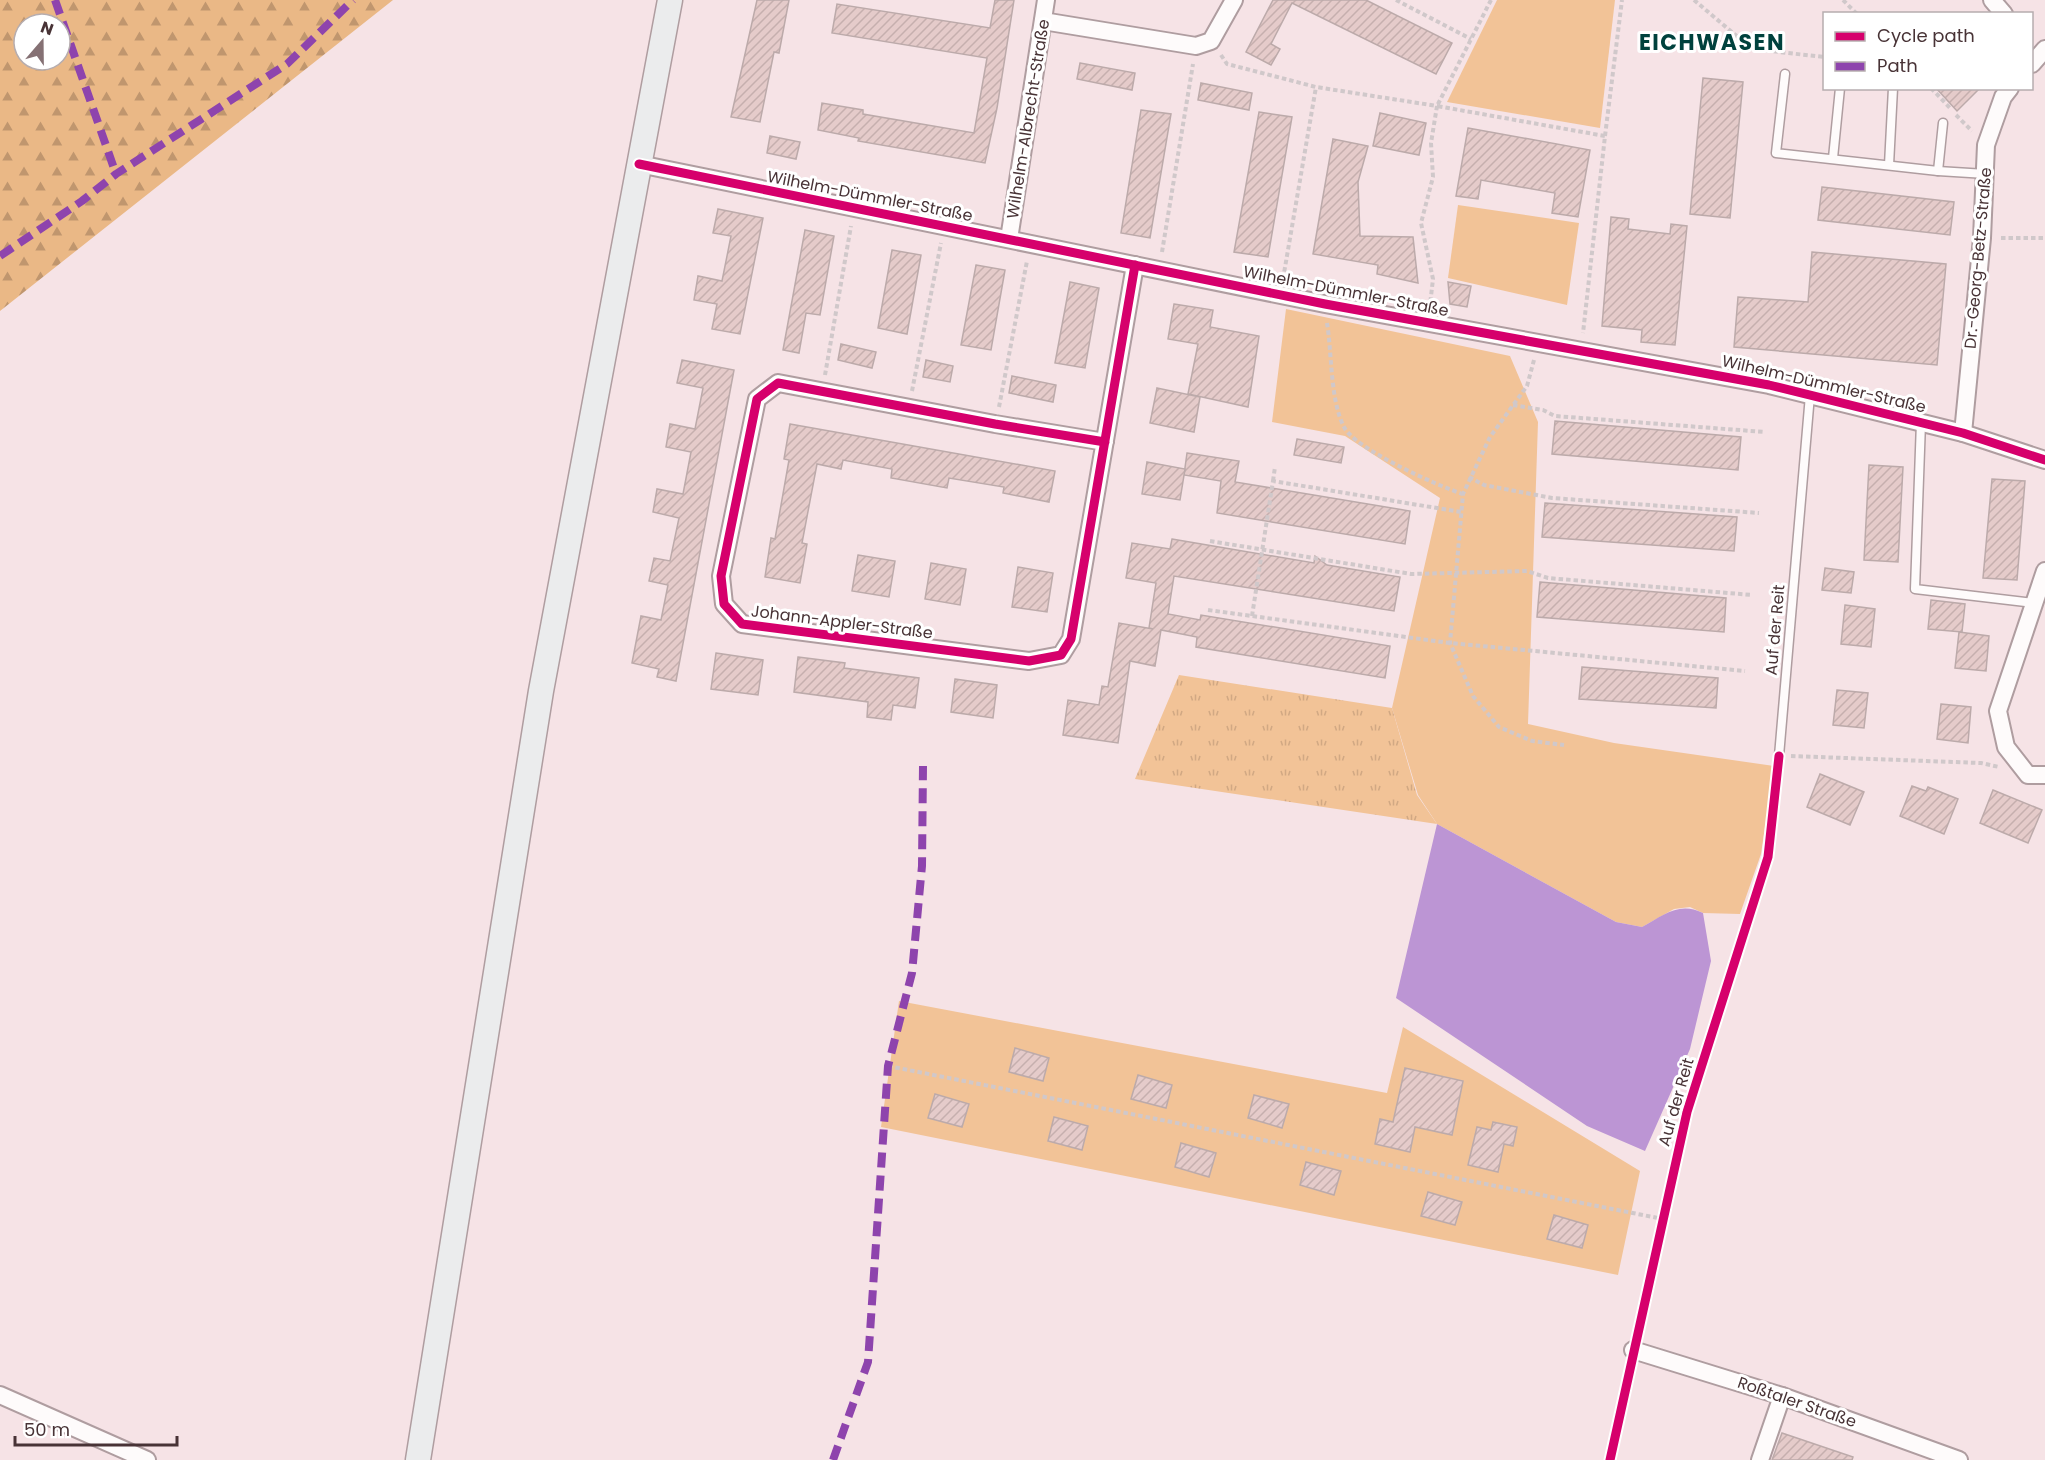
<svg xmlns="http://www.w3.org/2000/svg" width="2045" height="1460" font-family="Poppins,sans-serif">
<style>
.grass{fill:url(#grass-tufts)}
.forest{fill:url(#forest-firs);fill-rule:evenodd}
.green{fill:#f2c397}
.water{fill:#bc95d4}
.building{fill:url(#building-hatch);stroke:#bcaaaa;stroke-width:1.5}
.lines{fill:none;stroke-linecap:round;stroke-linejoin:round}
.service-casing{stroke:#af9da0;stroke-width:11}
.minor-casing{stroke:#af9da0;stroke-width:20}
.secondary-casing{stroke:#af9da0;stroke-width:27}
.path{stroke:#d0c8ca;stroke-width:4;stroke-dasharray:4.5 3;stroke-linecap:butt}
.service{stroke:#fefbfb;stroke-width:8}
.minor{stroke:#fefbfb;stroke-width:16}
.secondary{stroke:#ebeced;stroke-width:24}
.quiet{stroke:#8e44ad;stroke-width:8;stroke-dasharray:15 8;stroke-linecap:butt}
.cycleway-casing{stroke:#fff;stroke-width:13}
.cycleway{stroke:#d6006c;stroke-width:9}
.labels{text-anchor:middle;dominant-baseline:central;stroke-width:6;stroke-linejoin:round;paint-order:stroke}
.street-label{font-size:16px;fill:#483336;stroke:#fff}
.district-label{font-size:22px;font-weight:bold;letter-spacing:1.5px;fill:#00413d;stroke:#fff}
</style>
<defs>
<pattern id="grass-tufts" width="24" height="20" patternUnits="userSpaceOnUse" patternTransform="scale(1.5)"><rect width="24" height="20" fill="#f2c397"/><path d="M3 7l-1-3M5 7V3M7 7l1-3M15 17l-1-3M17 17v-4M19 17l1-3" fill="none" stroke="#d1a883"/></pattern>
<pattern id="forest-firs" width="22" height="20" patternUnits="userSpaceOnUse" patternTransform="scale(1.5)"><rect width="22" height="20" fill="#eab886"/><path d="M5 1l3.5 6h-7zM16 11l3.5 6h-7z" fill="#c0966e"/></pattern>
<pattern id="building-hatch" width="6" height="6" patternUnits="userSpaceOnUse" patternTransform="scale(1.5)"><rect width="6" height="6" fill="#e5cbca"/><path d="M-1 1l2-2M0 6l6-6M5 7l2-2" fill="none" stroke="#c6afae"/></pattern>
</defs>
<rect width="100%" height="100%" fill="#f6e3e6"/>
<!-- grass -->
<path class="grass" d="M 1179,675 L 1392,708 L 1417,795 L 1437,824 L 1135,779 Z"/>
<!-- forest -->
<path class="forest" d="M 0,0 L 393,0 L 0,311 ZM 24,24 L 60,24 L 60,60 L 24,60 Z"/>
<!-- green -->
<g class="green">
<path d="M 1497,0 L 1615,0 L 1600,128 L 1447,102 Z"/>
<path d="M 1458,205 L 1579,223 L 1567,305 L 1448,278 Z"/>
<path d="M 1286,309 L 1510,356 L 1538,422 L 1528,724 L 1614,743 L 1774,766 L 1761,854 L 1740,914 L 1703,913 L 1690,907 L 1674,909 L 1642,927 L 1616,922 L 1437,824 L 1418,795 L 1392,708 L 1440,498 L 1345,436 L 1272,422 Z"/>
<path d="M 899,1001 L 1387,1093 L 1403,1027 L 1640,1171 L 1618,1275 L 881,1127 Z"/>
</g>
<!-- water -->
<path class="water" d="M 1437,824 L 1616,922 L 1642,927 C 1664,915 1679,901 1703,913 L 1711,961 L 1690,1049 L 1645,1151 L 1587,1126 L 1396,998 Z"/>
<!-- building -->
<g class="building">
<path d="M 757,0 L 789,0 L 779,53 L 774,52 L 760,122 L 731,117 Z"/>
<path d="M 995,0 L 1014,0 L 997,108 L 985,163 L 858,141 L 859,138 L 818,130 L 822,103 L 863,110 L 863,114 L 974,133 L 987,58 L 832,33 L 837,4 L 990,28 Z"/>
<path d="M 1273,0 L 1366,0 L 1452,43 L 1436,74 L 1292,3 L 1271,44 L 1280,49 L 1271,65 L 1246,52 Z"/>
<path d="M 1080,63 L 1135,73 L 1132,90 L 1077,79 Z"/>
<path d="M 1703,78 L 1743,82 L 1730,218 L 1690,214 Z"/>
<path d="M 1201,83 L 1252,93 L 1249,110 L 1198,100 Z"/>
<path d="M 1936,88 L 1980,88 L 1957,111 Z"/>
<path d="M 1141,110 L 1171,114 L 1150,238 L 1121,233 Z"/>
<path d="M 1259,112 L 1292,117 L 1268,257 L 1234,252 Z"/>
<path d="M 1380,113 L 1426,123 L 1419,155 L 1373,146 Z"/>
<path d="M 1468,128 L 1590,150 L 1578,217 L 1552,213 L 1555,193 L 1481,180 L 1478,199 L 1456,196 Z"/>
<path d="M 770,136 L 800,142 L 796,159 L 767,153 Z"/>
<path d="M 1333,139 L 1368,146 L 1358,182 L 1360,236 L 1413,237 L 1418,283 L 1377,274 L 1378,265 L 1313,254 Z"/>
<path d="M 1822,187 L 1954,202 L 1950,235 L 1818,220 Z"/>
<path d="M 718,209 L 763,218 L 740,334 L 712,329 L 717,304 L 694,300 L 698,276 L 722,281 L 731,236 L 713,233 Z"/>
<path d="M 1611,217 L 1629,219 L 1628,229 L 1670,234 L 1671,224 L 1687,226 L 1675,345 L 1641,342 L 1642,330 L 1602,326 Z"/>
<path d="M 805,230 L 834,236 L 820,315 L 806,313 L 799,353 L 783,350 Z"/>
<path d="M 892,250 L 921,255 L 907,334 L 878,328 Z"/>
<path d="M 1812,252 L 1946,264 L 1937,365 L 1734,347 L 1738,297 L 1808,302 Z"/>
<path d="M 976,265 L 1005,270 L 991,350 L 961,345 Z"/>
<path d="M 1070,282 L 1099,288 L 1085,368 L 1055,363 Z"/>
<path d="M 1448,282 L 1471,286 L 1467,307 L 1450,304 Z"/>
<path d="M 1174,304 L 1213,310 L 1210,327 L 1259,336 L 1248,407 L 1188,394 L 1198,344 L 1168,339 Z"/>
<path d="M 841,344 L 876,352 L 872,368 L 838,360 Z"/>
<path d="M 682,360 L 734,370 L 676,681 L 657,677 L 659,669 L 632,663 L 641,616 L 661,620 L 668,585 L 649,581 L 654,558 L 670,561 L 679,518 L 653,512 L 657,489 L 683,494 L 691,452 L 666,447 L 670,424 L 695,429 L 703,388 L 677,383 Z"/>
<path d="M 926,360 L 953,366 L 950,382 L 923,377 Z"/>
<path d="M 1012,376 L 1056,385 L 1053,402 L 1009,393 Z"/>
<path d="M 1157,388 L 1200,397 L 1194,432 L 1150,423 Z"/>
<path d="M 1555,421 L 1741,437 L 1738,470 L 1552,454 Z"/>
<path d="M 790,424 L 1055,471 L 1049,502 L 1003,493 L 1004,487 L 949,478 L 947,488 L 891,478 L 892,469 L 843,460 L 841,469 L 817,464 L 802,543 L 807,544 L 800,583 L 765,577 L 771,538 L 775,539 L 789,460 L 784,459 Z"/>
<path d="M 1297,439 L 1344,447 L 1341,463 L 1294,455 Z"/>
<path d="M 1187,453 L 1239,461 L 1235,482 L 1410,511 L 1405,544 L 1217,513 L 1221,481 L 1184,475 Z"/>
<path d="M 1147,462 L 1185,469 L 1180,500 L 1142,494 Z"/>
<path d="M 1869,465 L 1903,467 L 1898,562 L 1864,560 Z"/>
<path d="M 1992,479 L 2025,481 L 2017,580 L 1983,578 Z"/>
<path d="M 1545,503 L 1737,517 L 1734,551 L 1542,537 Z"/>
<path d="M 1172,539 L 1314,563 L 1315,556 L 1327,565 L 1400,577 L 1394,611 L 1174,576 L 1168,614 L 1200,620 L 1201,615 L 1390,646 L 1385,678 L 1196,647 L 1197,637 L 1161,630 L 1155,666 L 1130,661 L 1118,743 L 1063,735 L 1068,700 L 1099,705 L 1102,686 L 1108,687 L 1119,623 L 1153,629 L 1149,628 L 1156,583 L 1126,578 L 1132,543 L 1170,549 Z"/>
<path d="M 858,555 L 895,561 L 889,597 L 852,591 Z"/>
<path d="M 931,563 L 966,569 L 960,605 L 925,599 Z"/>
<path d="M 1018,567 L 1053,573 L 1047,612 L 1012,607 Z"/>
<path d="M 1825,568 L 1854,572 L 1851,593 L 1822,590 Z"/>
<path d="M 1540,582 L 1726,598 L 1724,632 L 1537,617 Z"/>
<path d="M 1931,600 L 1965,604 L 1962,632 L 1928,629 Z"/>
<path d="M 1845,605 L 1875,609 L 1871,647 L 1841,644 Z"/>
<path d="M 1959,632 L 1989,636 L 1986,671 L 1955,668 Z"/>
<path d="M 716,653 L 763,660 L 758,695 L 711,689 Z"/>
<path d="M 798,657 L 845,663 L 844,668 L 919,678 L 915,708 L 893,705 L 891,720 L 867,717 L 868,702 L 794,692 Z"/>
<path d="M 1582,667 L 1718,678 L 1716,708 L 1579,699 Z"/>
<path d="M 955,679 L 997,685 L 993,718 L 951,712 Z"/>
<path d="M 1837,690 L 1868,693 L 1864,728 L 1833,725 Z"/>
<path d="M 1941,704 L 1971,707 L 1968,743 L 1937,739 Z"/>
<path d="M 1820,774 L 1864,792 L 1850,825 L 1807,807 Z"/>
<path d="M 1912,786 L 1926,791 L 1928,787 L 1958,799 L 1944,834 L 1900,816 Z"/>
<path d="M 1993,790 L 2042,810 L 2028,843 L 1980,823 Z"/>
<path d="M 1015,1048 L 1049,1058 L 1043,1081 L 1009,1072 Z"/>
<path d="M 1405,1068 L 1463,1081 L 1452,1135 L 1415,1127 L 1410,1152 L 1375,1144 L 1380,1119 L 1393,1122 Z"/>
<path d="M 1138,1075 L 1172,1085 L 1166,1108 L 1131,1099 Z"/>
<path d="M 935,1094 L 969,1104 L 962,1127 L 928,1118 Z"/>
<path d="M 1254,1095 L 1289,1104 L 1282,1128 L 1248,1118 Z"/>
<path d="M 1054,1117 L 1088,1126 L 1082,1150 L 1048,1141 Z"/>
<path d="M 1493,1122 L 1517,1127 L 1513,1146 L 1504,1144 L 1498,1172 L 1468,1165 L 1477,1127 L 1491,1130 Z"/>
<path d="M 1181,1143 L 1216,1153 L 1209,1177 L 1175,1167 Z"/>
<path d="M 1306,1162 L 1341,1171 L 1334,1195 L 1300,1185 Z"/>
<path d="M 1428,1192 L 1462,1202 L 1455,1225 L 1421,1216 Z"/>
<path d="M 1554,1215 L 1588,1225 L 1582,1248 L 1547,1239 Z"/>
<path d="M 1782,1433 L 1853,1457 L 1852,1460 L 1772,1460 Z"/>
</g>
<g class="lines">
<defs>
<g id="service">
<path d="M 1785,74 L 1776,153 L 1938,171 L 1986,174"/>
<path d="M 1833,158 L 1840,88"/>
<path d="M 1889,165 L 1893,88"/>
<path d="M 1938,171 L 1943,123"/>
<path d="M 1921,422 L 1915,589 L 2034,603"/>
<path d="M 1779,756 L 1810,395"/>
</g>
<g id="minor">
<path d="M 1992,0 L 2004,14"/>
<path d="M 1043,21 L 1196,46 L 1211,41 L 1234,0"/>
<path d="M 2032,64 L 2045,49"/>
<path d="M 639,164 L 1325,304 L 1769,385 L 1963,433 L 2045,460"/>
<path d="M 1009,239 L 1046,0"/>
<path d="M 1963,433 L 1982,238 L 1986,145 L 2003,97 L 2010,88"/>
<path d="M 1105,442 L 995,424 L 778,383 L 757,399 L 721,576 L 724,604 L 742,624 L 1029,661 L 1061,655 L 1071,639 L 1135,265"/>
<path d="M 2045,571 L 1998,711 L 2006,747 L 2028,775 L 2045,775"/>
<path d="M 1633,1350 L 1782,1396 L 1959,1460"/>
<path d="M 0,1395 L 147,1460"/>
<path d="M 1760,1460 L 1782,1396"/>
</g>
<path id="secondary" d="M 418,1460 L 541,691 L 670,0"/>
</defs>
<!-- service casing -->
<use href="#service" class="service-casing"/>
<!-- minor casing -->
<use href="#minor" class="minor-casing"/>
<!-- secondary casing -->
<use href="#secondary" class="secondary-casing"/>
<!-- path -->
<g class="path">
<path d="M 1396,0 L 1471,39"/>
<path d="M 1491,0 L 1437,106 L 1605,136 L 1583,333"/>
<path d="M 1694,0 L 1752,49 L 1824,57"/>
<path d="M 1843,0 L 1857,14"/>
<path d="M 1221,55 L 1227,64 L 1316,87 L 1437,106 L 1431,143 L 1433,177 L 1421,223 L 1433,279 L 1430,305"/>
<path d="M 1931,88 L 1951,109"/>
<path d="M 1956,115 L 1972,131"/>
<path d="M 1605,136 L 1622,0"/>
<path d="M 2001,238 L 2045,238"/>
<path d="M 1162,252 L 1193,64"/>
<path d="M 1283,279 L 1316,87"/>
<path d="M 1327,323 C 1332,353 1330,400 1344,427 C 1355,449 1438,486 1463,494"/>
<path d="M 1534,360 L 1527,386 L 1490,437 L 1463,494 L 1450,643 L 1473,696 L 1499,727 L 1532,741 L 1564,745"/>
<path d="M 825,375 L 851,226"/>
<path d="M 912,391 L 941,243"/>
<path d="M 1513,405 L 1543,410 L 1555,416 L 1765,432"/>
<path d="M 999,407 L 1027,261"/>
<path d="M 1469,477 L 1484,485 L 1552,498 L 1759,513"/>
<path d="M 1273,481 L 1275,467"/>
<path d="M 1210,541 L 1411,574 L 1527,571 L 1548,578 L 1752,595"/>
<path d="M 1208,610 L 1450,643 L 1745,671"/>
<path d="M 1252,616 L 1273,481 L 1461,512"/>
<path d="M 1791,756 L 1981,763 L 1999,767"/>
<path d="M 888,1066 L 1663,1219"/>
</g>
<!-- service -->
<use href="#service" class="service"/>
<!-- minor -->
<use href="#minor" class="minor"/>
<!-- secondary -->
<use href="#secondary" class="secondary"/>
<!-- quiet -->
<g class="quiet">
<path d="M 55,0 L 116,174"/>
<path d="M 0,256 L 82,201 L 116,174 L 287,64 L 353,0"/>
<path d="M 833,1460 L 868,1362 L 888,1066 L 912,973 L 922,866 L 923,766"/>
</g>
<defs>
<g id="cycleway">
<path d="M 639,164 L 1325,304 L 1769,385 L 1963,433 L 2045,460"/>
<path d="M 1105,442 L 995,424 L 778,383 L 757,399 L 721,576 L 724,604 L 742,624 L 1029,661 L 1061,655 L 1071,639 L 1135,265"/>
<path d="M 1610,1460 L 1687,1112 L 1768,857 L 1779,756"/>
</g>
</defs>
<!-- cycleway casing -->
<use href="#cycleway" class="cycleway-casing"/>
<!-- cycleway -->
<use href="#cycleway" class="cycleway"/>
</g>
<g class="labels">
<!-- street labels -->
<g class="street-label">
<text transform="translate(1028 119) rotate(-81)">Wilhelm-Albrecht-Straße</text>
<text transform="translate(870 196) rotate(11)">Wilhelm-Dümmler-Straße</text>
<text transform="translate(1978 258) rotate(-85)">Dr.-Georg-Betz-Straße</text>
<text transform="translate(1346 291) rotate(11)">Wilhelm-Dümmler-Straße</text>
<text transform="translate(1824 384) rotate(13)">Wilhelm-Dümmler-Straße</text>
<text transform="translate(842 622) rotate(7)">Johann-Appler-Straße</text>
<text transform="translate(1775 630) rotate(-85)">Auf der Reit</text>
<text transform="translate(1676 1102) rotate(-74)">Auf der Reit</text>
<text transform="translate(1797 1402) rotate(19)">Roßtaler Straße</text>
</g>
<!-- district labels -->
<g class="district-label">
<text x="1712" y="42">EICHWASEN</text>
</g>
</g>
<!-- legend -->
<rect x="1823" y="12" width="210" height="78" fill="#ffffff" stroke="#b6adaf" stroke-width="1.5"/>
<rect x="1835" y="32" width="30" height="9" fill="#d6006c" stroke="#b6adaf" stroke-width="1.5"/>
<text x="1877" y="42" font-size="18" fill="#483336">Cycle path</text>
<rect x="1835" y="62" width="30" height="9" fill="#8e44ad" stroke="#b6adaf" stroke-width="1.5"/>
<text x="1877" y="72" font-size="18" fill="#483336">Path</text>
<!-- north arrow -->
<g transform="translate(42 42) rotate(20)"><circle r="28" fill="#ffffff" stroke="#b6adaf" stroke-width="1.5"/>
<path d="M0-4.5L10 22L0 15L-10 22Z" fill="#857174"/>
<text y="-9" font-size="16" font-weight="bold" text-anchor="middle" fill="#483336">N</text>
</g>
<!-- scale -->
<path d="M15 1436v9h162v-9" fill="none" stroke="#483336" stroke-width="3"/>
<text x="24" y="1436" font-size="18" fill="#483336" stroke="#ffffff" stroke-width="4.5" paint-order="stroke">50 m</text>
</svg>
